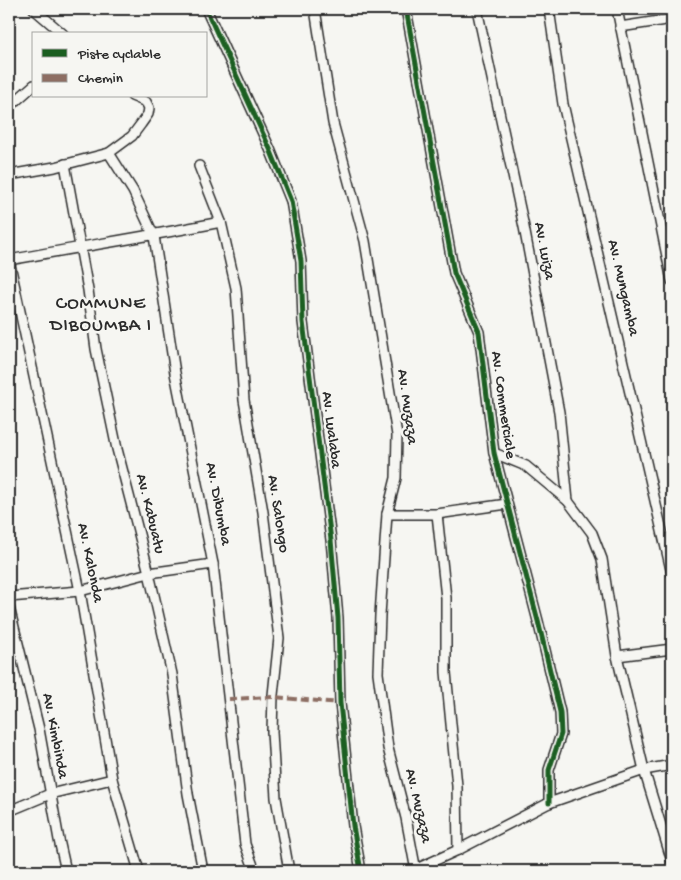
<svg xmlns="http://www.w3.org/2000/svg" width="681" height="880" font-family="'Gochi Hand',sans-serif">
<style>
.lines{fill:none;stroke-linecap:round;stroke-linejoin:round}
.minor-casing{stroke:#2b2b2b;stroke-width:12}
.minor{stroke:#f6f6f2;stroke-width:9}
.quiet{stroke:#8d6e63;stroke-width:4;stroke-dasharray:8 4;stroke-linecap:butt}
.cycleway-casing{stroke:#f6f6f2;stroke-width:8}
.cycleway{stroke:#1b5e20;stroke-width:5}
.labels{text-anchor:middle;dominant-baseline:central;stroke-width:5;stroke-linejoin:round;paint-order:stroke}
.street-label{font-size:16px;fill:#2b2b2b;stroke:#f6f6f2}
.quarter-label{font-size:19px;letter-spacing:1px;fill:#2b2b2b;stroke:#f6f6f2}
</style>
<rect width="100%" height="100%" fill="#f6f6f2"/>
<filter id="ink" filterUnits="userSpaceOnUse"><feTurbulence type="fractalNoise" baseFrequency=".02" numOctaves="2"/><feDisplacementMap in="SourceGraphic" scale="10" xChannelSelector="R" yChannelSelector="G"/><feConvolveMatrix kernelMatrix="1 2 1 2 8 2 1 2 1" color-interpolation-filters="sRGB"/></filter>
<g filter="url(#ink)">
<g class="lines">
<defs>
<g id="minor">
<path d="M 34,9 L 63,34"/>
<path d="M 206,9 L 270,149 L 291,201 L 301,261 L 303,322 L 331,540 L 338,618 L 340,703 L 353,826 L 361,871"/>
<path d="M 315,9 L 333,123 L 365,241 L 397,435 L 396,478 L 387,514 L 380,615 L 378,673 L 388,748 L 406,818 L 416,871"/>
<path d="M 406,9 L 454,273 L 479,332 L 494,453 L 538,621 L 560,712 L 561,734 L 549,770 L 549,803"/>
<path d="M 477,9 L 524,227 L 559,412 L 568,501"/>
<path d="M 549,9 L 563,104 L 672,574"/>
<path d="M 617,9 L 672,281"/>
<path d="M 620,27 L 672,19"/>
<path d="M 9,107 L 34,85"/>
<path d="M 109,153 L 133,191 L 154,236 L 175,373 L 213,564 L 245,844 L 255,871"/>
<path d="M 65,164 L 88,290 L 96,349 L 117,449 L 149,573 L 172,674 L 188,794 L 203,871"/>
<path d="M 199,166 L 221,222 L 236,288 L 244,400 L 263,512 L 279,638 L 273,695 L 272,732 L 276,798 L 289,871"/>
<path d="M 9,175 L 55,167 L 109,153 L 132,136 L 141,124 L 148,114 L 149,108 L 146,102 L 132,96"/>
<path d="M 9,260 L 80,591 L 112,779 L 139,871"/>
<path d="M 9,260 C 79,247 150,236 221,222"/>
<path d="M 494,453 L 526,466 L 568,501 L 592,533 L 602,559 L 617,656 L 644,770 L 672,861"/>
<path d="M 387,514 L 437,514 L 507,504"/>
<path d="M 437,514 L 446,598 L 446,672 L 457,786 L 458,850"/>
<path d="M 9,597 L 80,591 L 149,573 L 213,564"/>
<path d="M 9,607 L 39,729 L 59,840 L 66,871"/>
<path d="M 617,656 L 672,649"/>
<path d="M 9,811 L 50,794 L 112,779"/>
<path d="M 412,871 L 458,850 L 549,803 L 644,770 L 672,765"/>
</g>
</defs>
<!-- minor casing -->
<use href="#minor" class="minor-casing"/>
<!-- minor -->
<use href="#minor" class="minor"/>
<!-- quiet -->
<path class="quiet" d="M 229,699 L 273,697 L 340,703"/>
<defs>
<g id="cycleway">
<path d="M 206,9 L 270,149 L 291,201 L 301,261 L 303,322 L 331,540 L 338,618 L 340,703 L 353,826 L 361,871"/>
<path d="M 406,9 L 454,273 L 479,332 L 494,453 L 538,621 L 560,712 L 561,734 L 549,770 L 549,803"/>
</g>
</defs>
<!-- cycleway casing -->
<use href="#cycleway" class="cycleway-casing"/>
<!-- cycleway -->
<use href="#cycleway" class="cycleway"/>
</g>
</g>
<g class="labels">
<!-- street labels -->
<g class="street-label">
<text transform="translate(543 251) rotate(79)">Av. Luiza</text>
<text transform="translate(622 288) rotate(77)">Av. Mungamba</text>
<text transform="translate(502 405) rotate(82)">Av. Commerciale</text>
<text transform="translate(406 407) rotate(82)">Av. Muzaza</text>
<text transform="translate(330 430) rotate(83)">Av. Lualaba</text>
<text transform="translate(217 504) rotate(79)">Av. Dibumba</text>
<text transform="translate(149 514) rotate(76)">Av. Kabuatu</text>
<text transform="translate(277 514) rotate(81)">Av. Salongo</text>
<text transform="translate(89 563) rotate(78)">Av. Kalonda</text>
<text transform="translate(54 736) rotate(79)">Av. Kimbinda</text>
<text transform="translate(417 806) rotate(77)">Av. Muzaza</text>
</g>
<!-- quarter labels -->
<g class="quarter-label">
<text x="101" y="304">COMMUNE<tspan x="101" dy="22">DIBOUMBA I</tspan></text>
</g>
</g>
<!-- margin -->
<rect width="681" height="880" fill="none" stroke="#f6f6f2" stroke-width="30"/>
<rect x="15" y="15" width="651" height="850" fill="none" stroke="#2b2b2b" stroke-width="2" filter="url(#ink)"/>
<!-- legend -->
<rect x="32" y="32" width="175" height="65" fill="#f6f6f2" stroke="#a5a5a2"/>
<rect x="42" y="49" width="25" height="8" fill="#1b5e20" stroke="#a5a5a2"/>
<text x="78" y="58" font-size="15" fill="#2b2b2b">Piste cyclable</text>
<rect x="42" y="74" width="25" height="8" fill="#8d6e63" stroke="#a5a5a2"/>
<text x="78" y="82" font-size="15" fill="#2b2b2b">Chemin</text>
</svg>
